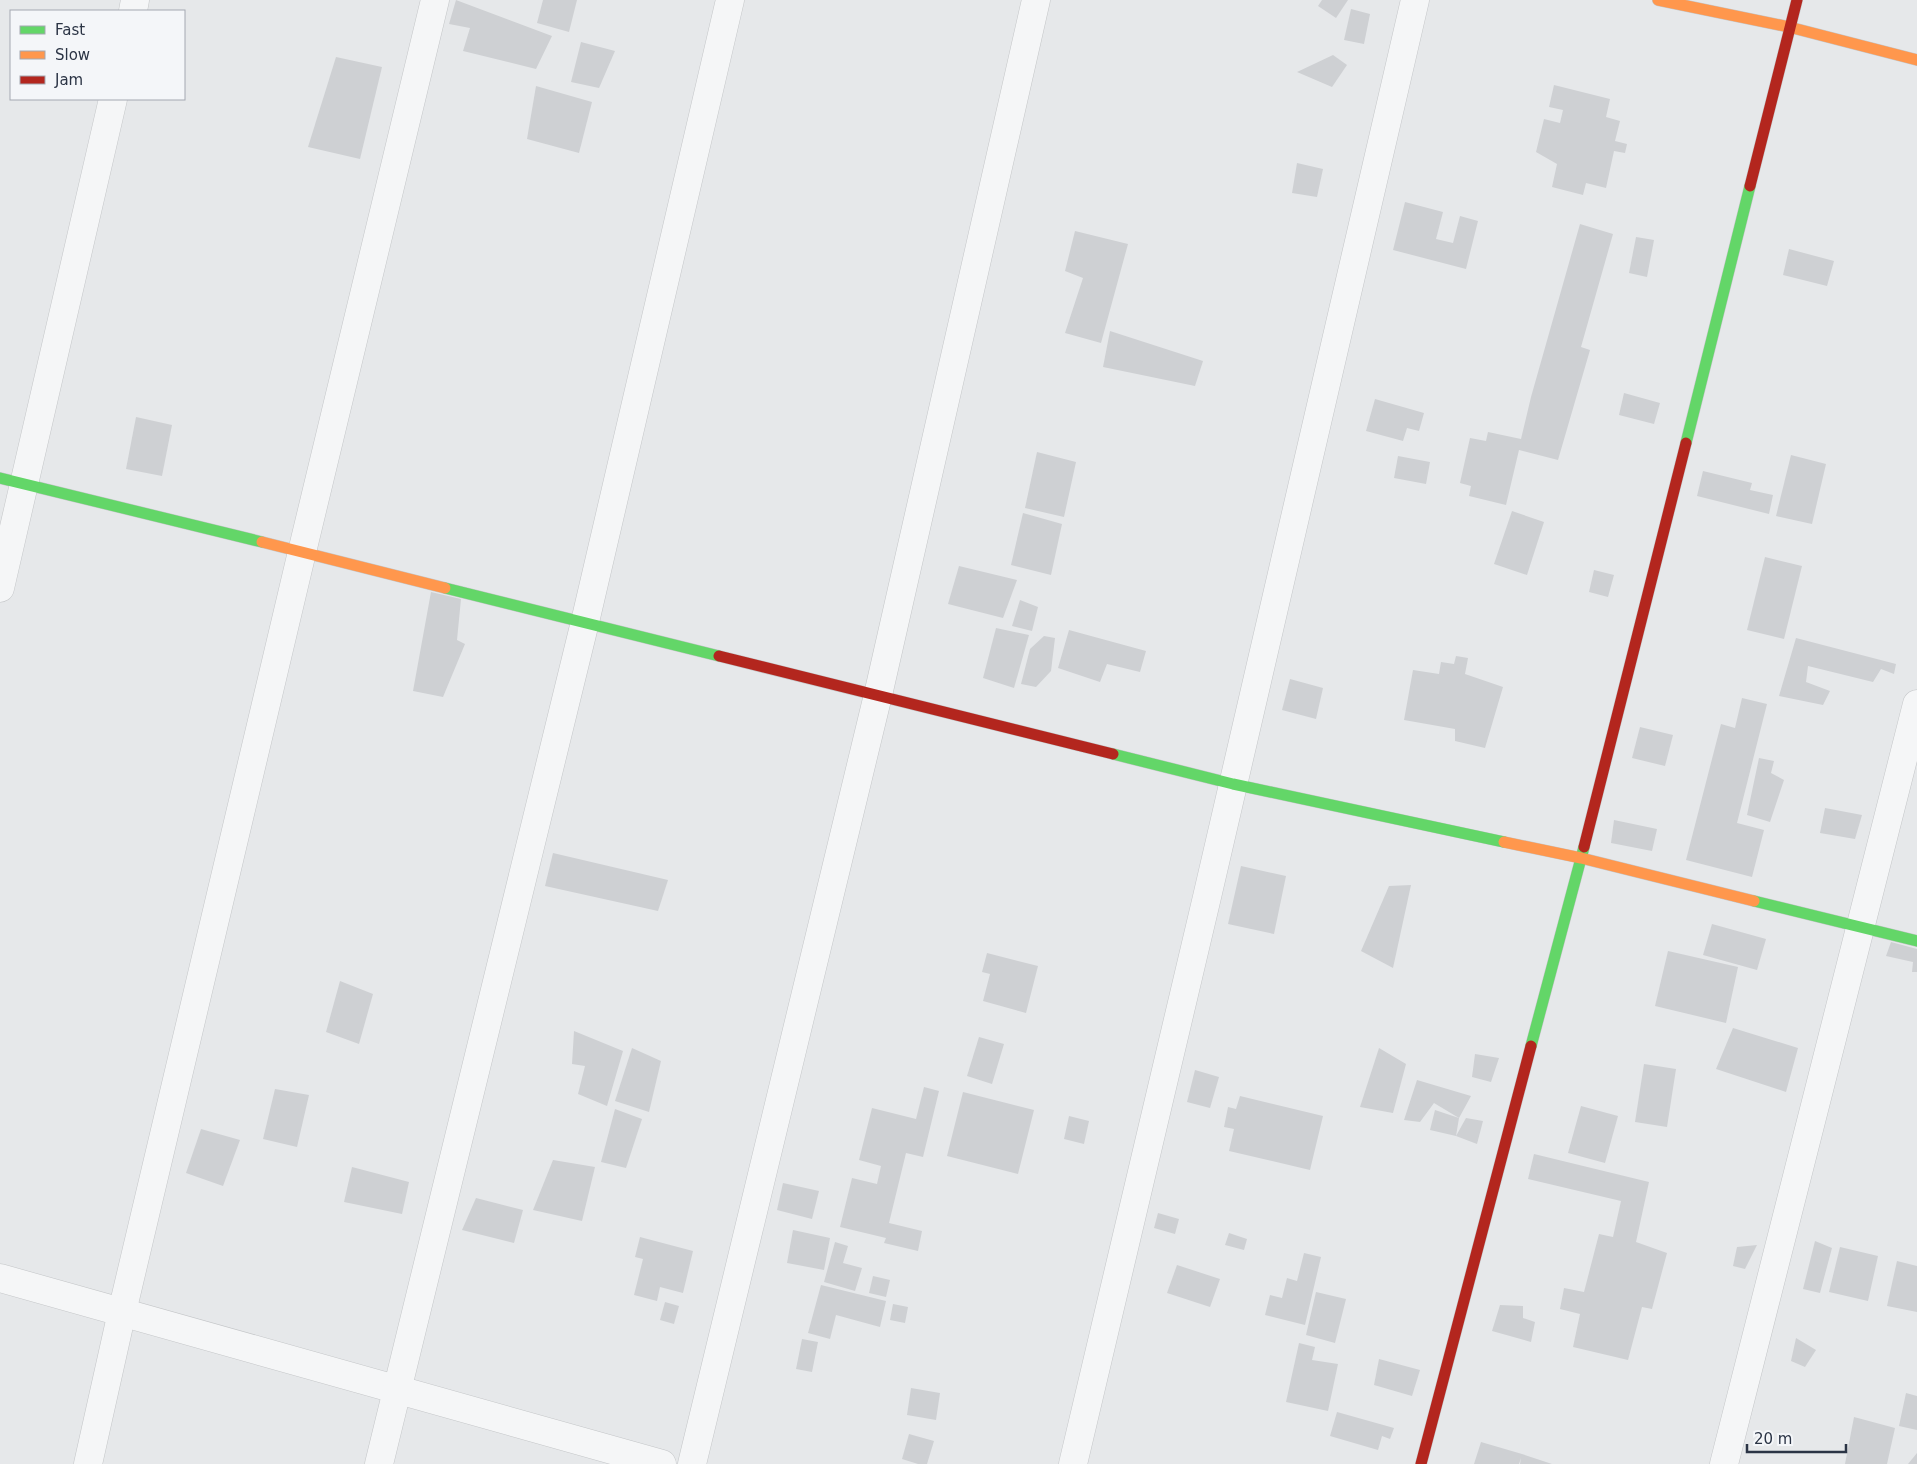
<svg xmlns="http://www.w3.org/2000/svg" width="1917" height="1464" font-family="'DejaVu Sans',sans-serif">
<style>
.building{fill:#ced0d3}
.lines{fill:none;stroke-linecap:round;stroke-linejoin:round}
.street-casing{stroke:#c4c6c8;stroke-width:29}
.fast-casing{stroke:#c4c6c8;stroke-width:12}
.slow-casing{stroke:#c4c6c8;stroke-width:12}
.jam-casing{stroke:#c4c6c8;stroke-width:12}
.street{stroke:#f5f6f7;stroke-width:28}
.fast{stroke:#63d668;stroke-width:11}
.slow{stroke:#ff974d;stroke-width:11}
.jam{stroke:#b3261e;stroke-width:11}
</style>
<rect width="100%" height="100%" fill="#e6e8ea"/>
<!-- building -->
<g class="building">
<path d="M 456,0 L 552,36 L 536,69 L 463,51 L 470,28 L 449,24 Z"/>
<path d="M 543,0 L 577,0 L 569,32 L 537,23 Z"/>
<path d="M 1322,0 L 1348,0 L 1336,18 L 1318,6 Z"/>
<path d="M 1351,9 L 1370,14 L 1364,44 L 1344,40 Z"/>
<path d="M 581,42 L 615,51 L 599,88 L 571,82 Z"/>
<path d="M 1333,55 L 1347,65 L 1332,87 L 1297,72 Z"/>
<path d="M 336,57 L 382,67 L 360,159 L 308,147 Z"/>
<path d="M 1554,85 L 1610,99 L 1606,117 L 1620,121 L 1615,141 L 1627,144 L 1625,153 L 1614,151 L 1606,188 L 1586,183 L 1583,195 L 1552,187 L 1557,164 L 1536,152 L 1544,119 L 1560,123 L 1563,110 L 1549,107 Z"/>
<path d="M 536,86 L 592,102 L 579,153 L 527,139 Z"/>
<path d="M 1297,163 L 1323,169 L 1317,197 L 1292,193 Z"/>
<path d="M 1405,202 L 1443,212 L 1436,239 L 1453,243 L 1460,216 L 1478,221 L 1466,269 L 1393,250 Z"/>
<path d="M 1580,224 L 1613,234 L 1581,347 L 1590,350 L 1558,460 L 1519,450 L 1506,505 L 1469,496 L 1471,486 L 1460,483 L 1470,438 L 1486,441 L 1488,432 L 1521,439 L 1531,397 Z"/>
<path d="M 1075,231 L 1128,244 L 1101,343 L 1065,333 L 1083,278 L 1065,271 Z"/>
<path d="M 1636,237 L 1654,240 L 1647,277 L 1629,273 Z"/>
<path d="M 1789,249 L 1834,261 L 1827,286 L 1783,275 Z"/>
<path d="M 1110,331 L 1203,361 L 1195,386 L 1103,367 Z"/>
<path d="M 1624,393 L 1660,403 L 1654,424 L 1619,415 Z"/>
<path d="M 1375,399 L 1424,413 L 1419,431 L 1407,428 L 1403,441 L 1366,431 Z"/>
<path d="M 136,417 L 172,425 L 162,476 L 126,469 Z"/>
<path d="M 1037,452 L 1076,462 L 1064,517 L 1025,508 Z"/>
<path d="M 1791,455 L 1826,464 L 1812,524 L 1776,516 Z"/>
<path d="M 1398,456 L 1430,462 L 1426,484 L 1394,478 Z"/>
<path d="M 1703,471 L 1752,483 L 1750,490 L 1773,495 L 1769,514 L 1697,496 Z"/>
<path d="M 1512,511 L 1544,522 L 1527,575 L 1494,564 Z"/>
<path d="M 1023,513 L 1062,524 L 1051,575 L 1011,565 Z"/>
<path d="M 1765,557 L 1802,566 L 1784,639 L 1747,630 Z"/>
<path d="M 959,566 L 1017,580 L 1003,618 L 948,604 Z"/>
<path d="M 1594,570 L 1614,575 L 1608,597 L 1589,592 Z"/>
<path d="M 431,592 L 461,599 L 457,640 L 465,644 L 443,697 L 413,691 Z"/>
<path d="M 1020,600 L 1038,607 L 1032,631 L 1012,626 Z"/>
<path d="M 996,628 L 1029,635 L 1014,688 L 983,678 Z"/>
<path d="M 1069,630 L 1146,651 L 1140,672 L 1107,664 L 1100,682 L 1058,668 Z"/>
<path d="M 1044,636 L 1055,638 L 1051,671 L 1036,687 L 1021,684 L 1030,649 Z"/>
<path d="M 1796,638 L 1896,664 L 1894,674 L 1881,669 L 1873,682 L 1808,666 L 1806,682 L 1830,691 L 1823,705 L 1779,696 Z"/>
<path d="M 1456,656 L 1468,658 L 1465,674 L 1503,687 L 1485,748 L 1455,741 L 1455,729 L 1404,720 L 1413,670 L 1439,674 L 1441,662 L 1454,664 Z"/>
<path d="M 1290,679 L 1323,688 L 1316,719 L 1282,710 Z"/>
<path d="M 1742,698 L 1767,704 L 1737,823 L 1764,830 L 1752,877 L 1686,860 L 1721,724 L 1735,728 Z"/>
<path d="M 1640,727 L 1673,735 L 1665,766 L 1632,758 Z"/>
<path d="M 1759,758 L 1774,761 L 1771,773 L 1784,780 L 1770,822 L 1747,815 Z"/>
<path d="M 1825,808 L 1862,815 L 1855,839 L 1820,833 Z"/>
<path d="M 1614,820 L 1657,829 L 1652,851 L 1611,843 Z"/>
<path d="M 553,853 L 668,880 L 658,911 L 545,886 Z"/>
<path d="M 1241,866 L 1286,876 L 1274,934 L 1228,924 Z"/>
<path d="M 1411,885 L 1393,968 L 1361,951 L 1389,886 Z"/>
<path d="M 1712,924 L 1766,939 L 1757,970 L 1703,955 Z"/>
<path d="M 1891,942 L 1917,949 L 1917,972 L 1912,972 L 1913,962 L 1886,956 Z"/>
<path d="M 1668,951 L 1738,967 L 1726,1023 L 1655,1006 Z"/>
<path d="M 987,953 L 1038,966 L 1026,1013 L 983,1001 L 990,974 L 982,972 Z"/>
<path d="M 340,981 L 373,994 L 359,1044 L 326,1032 Z"/>
<path d="M 1733,1028 L 1798,1048 L 1786,1092 L 1716,1069 Z"/>
<path d="M 574,1031 L 623,1051 L 607,1106 L 578,1094 L 585,1066 L 572,1064 Z"/>
<path d="M 979,1037 L 1004,1044 L 992,1084 L 967,1076 Z"/>
<path d="M 632,1048 L 661,1061 L 649,1112 L 615,1101 Z"/>
<path d="M 1379,1048 L 1406,1064 L 1393,1113 L 1360,1107 Z"/>
<path d="M 1475,1054 L 1499,1058 L 1491,1082 L 1472,1077 Z"/>
<path d="M 1644,1064 L 1676,1069 L 1667,1127 L 1635,1122 Z"/>
<path d="M 1195,1070 L 1219,1077 L 1210,1108 L 1187,1102 Z"/>
<path d="M 1417,1080 L 1471,1096 L 1459,1118 L 1434,1103 L 1420,1122 L 1404,1120 Z"/>
<path d="M 924,1087 L 939,1091 L 923,1157 L 906,1153 L 889,1223 L 922,1231 L 918,1251 L 884,1243 L 886,1238 L 840,1227 L 852,1178 L 877,1184 L 881,1166 L 859,1160 L 872,1108 L 916,1119 Z"/>
<path d="M 275,1089 L 309,1095 L 297,1147 L 263,1139 Z"/>
<path d="M 963,1092 L 1034,1110 L 1018,1174 L 947,1156 Z"/>
<path d="M 1240,1096 L 1323,1116 L 1310,1170 L 1229,1151 L 1234,1129 L 1224,1127 L 1228,1107 L 1236,1109 Z"/>
<path d="M 1581,1106 L 1618,1116 L 1605,1163 L 1568,1153 Z"/>
<path d="M 615,1109 L 642,1119 L 626,1168 L 601,1162 Z"/>
<path d="M 1435,1110 L 1459,1118 L 1456,1136 L 1466,1118 L 1483,1121 L 1477,1144 L 1456,1136 L 1430,1130 Z"/>
<path d="M 1069,1116 L 1089,1121 L 1084,1144 L 1064,1139 Z"/>
<path d="M 201,1129 L 240,1140 L 223,1186 L 186,1173 Z"/>
<path d="M 1534,1154 L 1649,1182 L 1636,1242 L 1667,1253 L 1652,1309 L 1642,1307 L 1628,1360 L 1573,1347 L 1580,1314 L 1560,1309 L 1564,1288 L 1584,1292 L 1599,1234 L 1613,1237 L 1621,1201 L 1528,1179 Z"/>
<path d="M 553,1160 L 595,1167 L 582,1221 L 533,1210 Z"/>
<path d="M 352,1167 L 409,1182 L 402,1214 L 344,1202 Z"/>
<path d="M 783,1183 L 819,1191 L 812,1219 L 777,1210 Z"/>
<path d="M 476,1198 L 523,1210 L 514,1243 L 462,1230 Z"/>
<path d="M 1158,1213 L 1179,1219 L 1175,1234 L 1154,1228 Z"/>
<path d="M 793,1230 L 830,1238 L 824,1270 L 787,1263 Z"/>
<path d="M 1229,1233 L 1247,1239 L 1244,1250 L 1225,1245 Z"/>
<path d="M 640,1237 L 693,1251 L 683,1293 L 660,1287 L 657,1301 L 634,1295 L 643,1259 L 635,1257 Z"/>
<path d="M 1815,1241 L 1832,1248 L 1820,1293 L 1803,1289 Z"/>
<path d="M 835,1242 L 848,1246 L 843,1263 L 862,1268 L 855,1291 L 824,1282 Z"/>
<path d="M 1757,1245 L 1745,1269 L 1733,1266 L 1737,1247 Z"/>
<path d="M 1840,1247 L 1878,1256 L 1868,1301 L 1829,1292 Z"/>
<path d="M 1304,1253 L 1321,1257 L 1305,1325 L 1265,1315 L 1270,1295 L 1282,1298 L 1287,1278 L 1297,1281 Z"/>
<path d="M 1897,1261 L 1917,1266 L 1917,1312 L 1887,1306 Z"/>
<path d="M 1177,1265 L 1220,1279 L 1210,1307 L 1167,1293 Z"/>
<path d="M 873,1276 L 890,1280 L 886,1297 L 869,1293 Z"/>
<path d="M 821,1285 L 886,1301 L 880,1327 L 836,1315 L 830,1339 L 808,1333 Z"/>
<path d="M 1316,1292 L 1346,1299 L 1335,1343 L 1306,1335 Z"/>
<path d="M 665,1302 L 679,1306 L 674,1324 L 660,1320 Z"/>
<path d="M 893,1304 L 908,1307 L 905,1323 L 890,1320 Z"/>
<path d="M 1500,1305 L 1523,1306 L 1523,1318 L 1535,1322 L 1531,1342 L 1492,1331 Z"/>
<path d="M 1796,1338 L 1816,1350 L 1805,1367 L 1791,1361 Z"/>
<path d="M 802,1339 L 818,1342 L 812,1372 L 796,1369 Z"/>
<path d="M 1299,1343 L 1315,1347 L 1312,1360 L 1338,1364 L 1328,1411 L 1286,1402 Z"/>
<path d="M 1379,1359 L 1420,1370 L 1412,1396 L 1374,1385 Z"/>
<path d="M 911,1388 L 940,1393 L 936,1420 L 907,1415 Z"/>
<path d="M 1906,1393 L 1917,1396 L 1917,1430 L 1899,1426 Z"/>
<path d="M 1337,1412 L 1394,1428 L 1390,1439 L 1382,1436 L 1378,1450 L 1330,1436 Z"/>
<path d="M 1854,1417 L 1895,1428 L 1887,1464 L 1845,1464 Z"/>
<path d="M 909,1434 L 934,1441 L 927,1464 L 918,1464 L 902,1459 Z"/>
<path d="M 1481,1442 L 1522,1454 L 1552,1464 L 1520,1464 L 1521,1458 L 1519,1464 L 1474,1464 Z"/>
<path d="M 1917,1453 L 1917,1464 L 1908,1464 Z"/>
</g>
<g class="lines">
<defs>
<g id="street">
<path d="M 133,11 L 135,0"/>
<path d="M 0,588 L 113,99"/>
<path d="M 0,1278 L 662,1464"/>
<path d="M 88,1464 L 122,1312 L 302,552 L 435,0"/>
<path d="M 379,1464 L 585,622 L 730,0"/>
<path d="M 692,1464 L 878,695 L 1036,0"/>
<path d="M 1073,1464 L 1207,897 L 1415,0"/>
<path d="M 1724,1464 L 1917,704"/>
</g>
<g id="fast">
<path d="M 1686,443 L 1750,186"/>
<path d="M 0,478 L 262,542"/>
<path d="M 445,588 L 719,656"/>
<path d="M 1113,754 L 1233,784 L 1504,842"/>
<path d="M 1754,901 L 1917,941"/>
<path d="M 1531,1046 L 1584,847"/>
</g>
<g id="slow">
<path d="M 1658,0 L 1789,27 L 1917,60"/>
<path d="M 262,542 L 445,588"/>
<path d="M 1504,842 L 1581,858 L 1754,901"/>
</g>
<g id="jam">
<path d="M 1750,186 L 1797,0"/>
<path d="M 719,656 L 1113,754"/>
<path d="M 1584,847 L 1686,443"/>
<path d="M 1421,1464 L 1531,1046"/>
</g>
</defs>
<!-- street casing -->
<use href="#street" class="street-casing"/>
<!-- fast casing -->
<use href="#fast" class="fast-casing"/>
<!-- slow casing -->
<use href="#slow" class="slow-casing"/>
<!-- jam casing -->
<use href="#jam" class="jam-casing"/>
<!-- street -->
<use href="#street" class="street"/>
<!-- fast -->
<use href="#fast" class="fast"/>
<!-- slow -->
<use href="#slow" class="slow"/>
<!-- jam -->
<use href="#jam" class="jam"/>
</g>
<!-- legend -->
<rect x="10" y="10" width="175" height="90" fill="#f4f6f9" stroke="#a4a8b1"/>
<rect x="20" y="26" width="25" height="8" fill="#63d668" stroke="#a4a8b1"/>
<text x="55" y="35" font-size="15" fill="#2b3445">Fast</text>
<rect x="20" y="51" width="25" height="8" fill="#ff974d" stroke="#a4a8b1"/>
<text x="55" y="60" font-size="15" fill="#2b3445">Slow</text>
<rect x="20" y="76" width="25" height="8" fill="#b3261e" stroke="#a4a8b1"/>
<text x="55" y="85" font-size="15" fill="#2b3445">Jam</text>
<!-- scale -->
<path d="M1747 1444v8h99v-8" fill="none" stroke="#2b3445" stroke-width="2.5"/>
<text x="1754" y="1444" font-size="15" fill="#2b3445" stroke="#f4f6f9" stroke-width="4" paint-order="stroke">20 m</text>
</svg>
